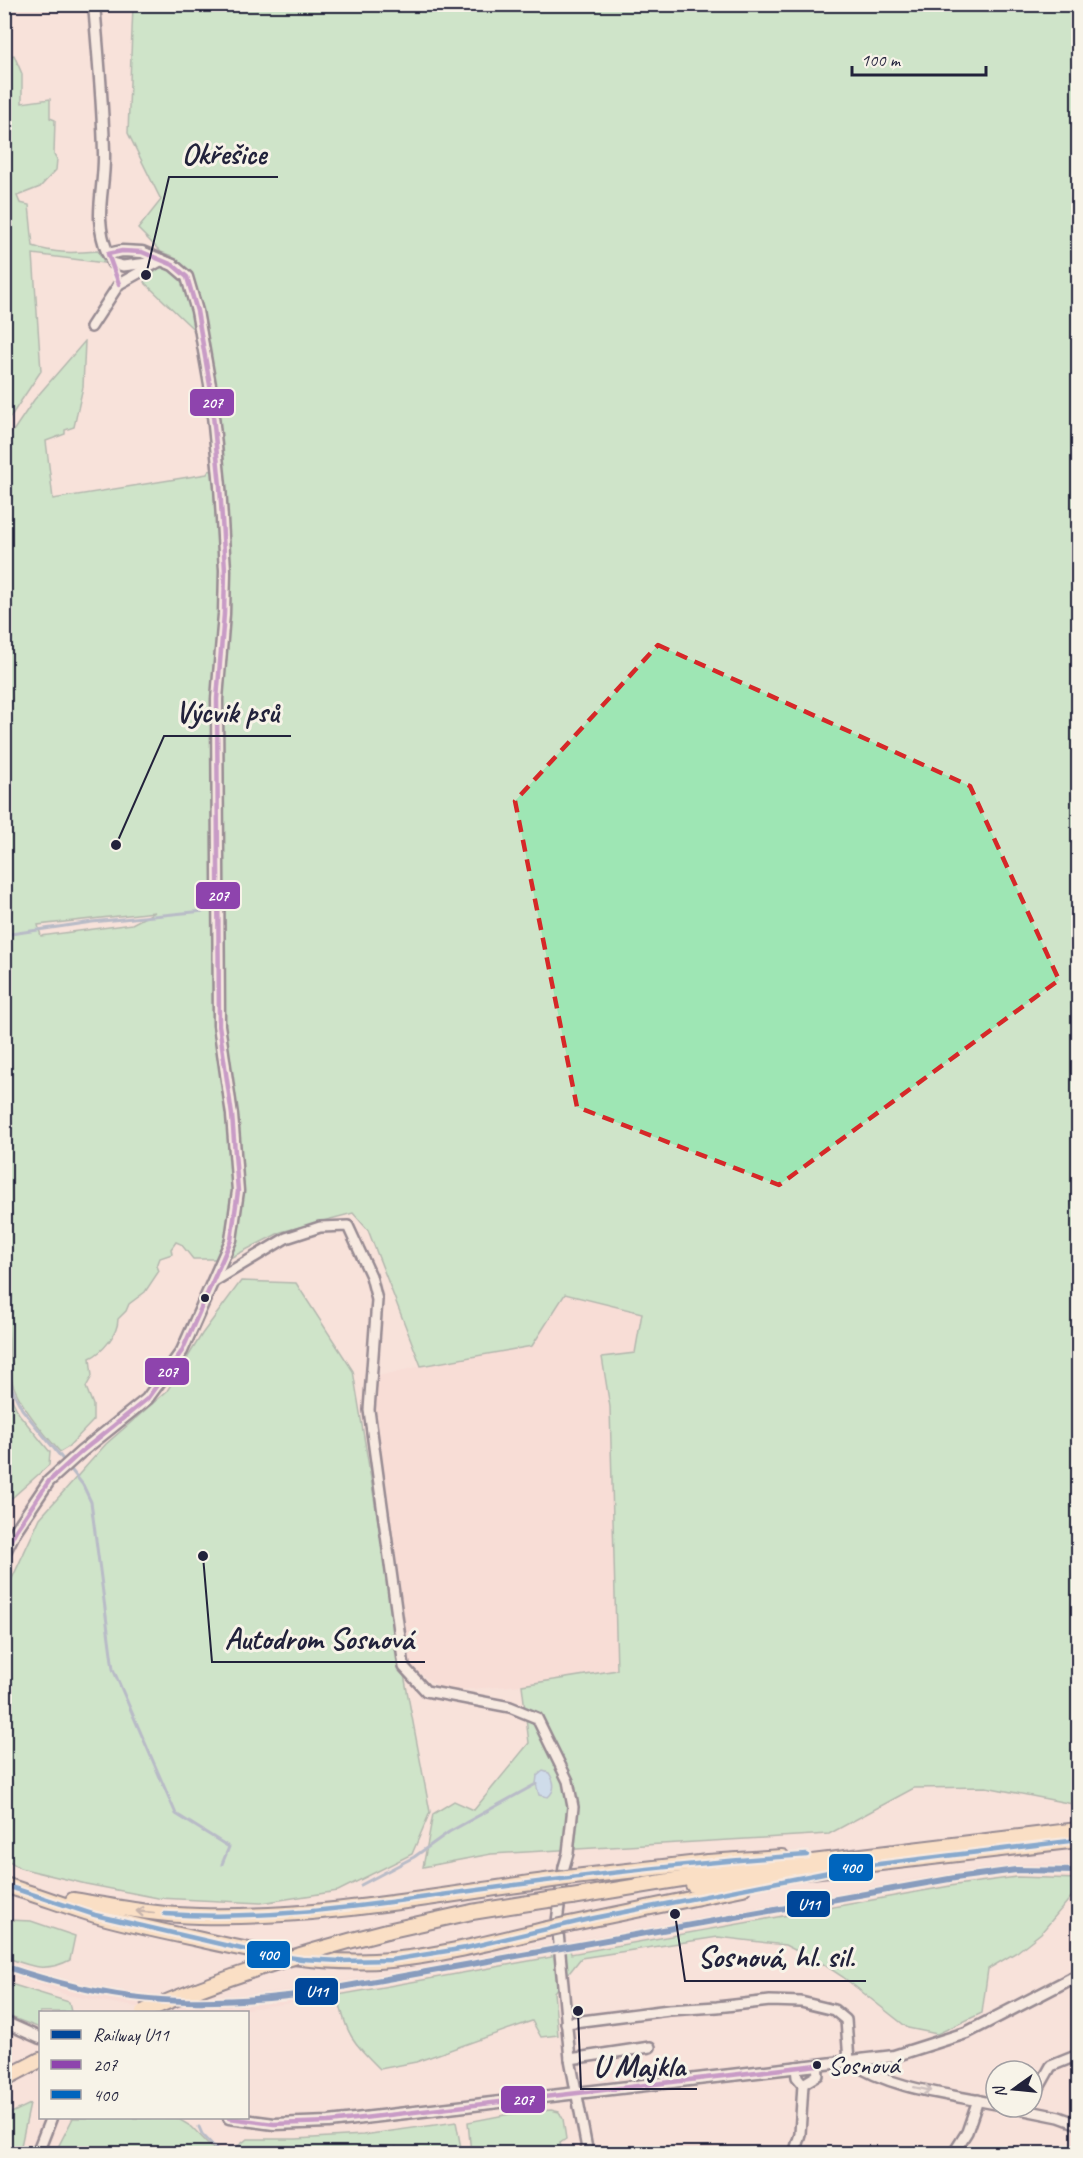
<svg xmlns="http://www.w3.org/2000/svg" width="1083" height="2158" font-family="Caveat,sans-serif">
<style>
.built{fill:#f8d7d1}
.green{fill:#9ee6b4;stroke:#608478;stroke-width:1.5;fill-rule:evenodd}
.water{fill:#9ed5fd;stroke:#6c8daf;stroke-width:1.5}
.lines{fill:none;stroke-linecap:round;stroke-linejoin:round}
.stream{stroke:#6c8daf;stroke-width:3}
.minor-casing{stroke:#22223b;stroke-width:14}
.tertiary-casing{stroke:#22223b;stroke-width:15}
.primary-casing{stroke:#22223b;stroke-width:18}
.minor{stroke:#f7f3e8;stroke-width:9}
.tertiary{stroke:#f7f3e8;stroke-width:10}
.primary{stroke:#fcdcac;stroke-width:14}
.primary-bridge-casing{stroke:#22223b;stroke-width:18;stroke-linecap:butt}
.primary-bridge{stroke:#fcdcac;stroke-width:14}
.bus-1-casing{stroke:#f7f3e8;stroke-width:9}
.bus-2-casing{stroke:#f7f3e8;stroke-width:9}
.bus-1{stroke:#8e44ad;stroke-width:4.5}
.bus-2{stroke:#0065bd;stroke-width:4.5}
.rail-1-casing{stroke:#f7f3e8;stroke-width:10}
.rail-1{stroke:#00479a;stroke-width:6}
.oneway{stroke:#8f7f74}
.oneway2{stroke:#97959a}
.marked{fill:none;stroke:#d62828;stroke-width:4.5;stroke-dasharray:12 8;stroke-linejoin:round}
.bus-dot{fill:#22223b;stroke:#f7f3e8;stroke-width:2}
.labels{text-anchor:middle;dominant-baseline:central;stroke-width:6;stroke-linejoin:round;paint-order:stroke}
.bus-label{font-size:26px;fill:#22223b;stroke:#f7f3e8;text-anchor:start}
.leader{fill:none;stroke:#22223b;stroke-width:2}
.callout-dot{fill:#22223b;stroke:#f7f3e8;stroke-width:2}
.callout-label{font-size:30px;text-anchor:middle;font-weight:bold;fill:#22223b;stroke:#f7f3e8;stroke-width:6;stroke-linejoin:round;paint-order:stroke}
.line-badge{stroke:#f7f3e8;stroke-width:2}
.badge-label{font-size:16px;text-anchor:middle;font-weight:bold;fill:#fff}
</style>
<rect width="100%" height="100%" fill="#f8e2da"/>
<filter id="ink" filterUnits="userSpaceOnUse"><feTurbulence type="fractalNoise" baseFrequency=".0167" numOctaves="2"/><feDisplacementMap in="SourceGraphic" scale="12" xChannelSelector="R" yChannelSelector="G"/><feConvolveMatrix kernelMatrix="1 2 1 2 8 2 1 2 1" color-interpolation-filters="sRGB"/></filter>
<g filter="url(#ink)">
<!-- built -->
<g class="built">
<path d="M 565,1294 L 642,1313 L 635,1353 L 602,1357 L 610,1407 L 617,1670 L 522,1685 L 444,1691 L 409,1665 L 374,1416 L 378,1376 L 421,1366 L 532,1346 Z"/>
<path d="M 1039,1863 L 1078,1865 L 1078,1879 L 1017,1877 L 956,1885 L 571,1954 L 570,1951 L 552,1957 L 298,2002 L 248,2009 L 197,2011 L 136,2007 L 67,1995 L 5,1974 L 4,1959 L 71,1982 L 138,1994 L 197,1998 L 246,1995 L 296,1989 L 550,1944 L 550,1947 L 568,1943 L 568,1941 L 954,1872 L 1016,1864 Z"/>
</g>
<!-- green -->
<g class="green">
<path d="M 133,5 L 1078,5 L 1078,1805 L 986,1787 L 914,1788 L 829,1834 L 491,1854 L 423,1867 L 433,1814 L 454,1801 L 474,1810 L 529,1743 L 522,1685 L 617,1670 L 610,1407 L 602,1357 L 635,1353 L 642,1313 L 565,1294 L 532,1346 L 421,1366 L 368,1230 L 353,1213 L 281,1232 L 228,1259 L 193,1259 L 181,1244 L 176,1242 L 171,1249 L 172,1254 L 160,1258 L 157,1266 L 159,1271 L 145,1292 L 129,1304 L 126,1311 L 118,1319 C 118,1334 103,1352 90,1358 L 92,1376 L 86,1387 L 93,1405 L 93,1421 L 67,1448 L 60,1452 C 42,1431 3,1388 10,1359 L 6,1292 L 8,1286 L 4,938 L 5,443 L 34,400 L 85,341 L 83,387 L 74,427 L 65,430 L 65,434 L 46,441 L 53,499 L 207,474 L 209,471 L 220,469 L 208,343 L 144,282 L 172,256 L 161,252 L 138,229 L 161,200 L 128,133 ZM 155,912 L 132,924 L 41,936 L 38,925 Z"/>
<path d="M 14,55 L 22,74 L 22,103 L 50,99 L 50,118 L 55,120 L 54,154 L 57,159 L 56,170 L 40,187 L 17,196 L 20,203 L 29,205 L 33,246 C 54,254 75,253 98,251 L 105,263 L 33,254 L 41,371 L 5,425 L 4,57 Z"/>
<path d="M 241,1281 L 296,1283 L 353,1371 L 401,1659 L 430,1812 L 412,1854 L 338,1891 L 261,1903 L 158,1898 L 86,1884 L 20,1868 L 5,1858 L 5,1594 L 40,1518 L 106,1444 L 167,1391 L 202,1334 Z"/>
<path d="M 4,1383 L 19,1414 L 50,1452 L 49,1465 L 5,1504 Z"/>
<path d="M 1017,1877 L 1078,1879 L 1078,1889 L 1041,1933 L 1017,1952 L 988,1969 L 982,2013 L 937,2034 L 908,2028 L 843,1977 L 823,1964 L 785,1945 L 718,1937 L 581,1958 L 554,1992 L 558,2035 L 541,2037 L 532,2021 L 416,2062 L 380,2069 C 352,2041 346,2035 338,1995 L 552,1957 L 551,1954 L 570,1950 L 571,1954 L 956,1885 Z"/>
<path d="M 8,1920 L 31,1921 L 75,1936 L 70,1960 C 45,1973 30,1966 5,1957 L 5,1921 Z"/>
<path d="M 4,1982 L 69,2002 L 71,2012 L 40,2012 L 40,2028 L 5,2015 Z"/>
<path d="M 30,2104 L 21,2146 L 17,2153 L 5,2153 L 5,2116 Z"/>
<path d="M 551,2110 L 559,2112 L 563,2119 L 566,2139 L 560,2143 L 561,2147 L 530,2153 L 471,2153 L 468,2122 L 510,2114 Z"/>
<path d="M 73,2118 L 177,2118 L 192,2127 L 217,2153 L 55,2153 Z"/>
<path d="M 456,2122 L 462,2153 L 399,2153 L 396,2147 L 394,2148 L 396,2154 L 339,2153 L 338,2150 L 336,2154 L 235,2153 L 237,2147 L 247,2139 L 296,2139 L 363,2135 Z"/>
</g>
<!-- water -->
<path class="water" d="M 543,1771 L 549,1773 C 555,1782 556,1790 548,1797 L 539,1795 L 536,1784 L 537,1776 Z"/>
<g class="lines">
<!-- stream -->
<g class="stream">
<path d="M 4,935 L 92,922 L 204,911"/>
<path d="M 4,1354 L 12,1389 L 22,1409 L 65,1462"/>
<path d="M 69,1467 L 83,1485 L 91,1502 L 113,1669 L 176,1814 L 229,1847 L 222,1864"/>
<path d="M 361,1885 L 414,1857 L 449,1832 L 536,1784"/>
<path d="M 205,2012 L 205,2010"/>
<path d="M 199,2127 L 202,2134 L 221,2154"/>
</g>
<defs>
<g id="minor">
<path d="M 112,263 L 123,266 L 148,263"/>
<path d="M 91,327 L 119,284 L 162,260"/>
<path d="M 213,1282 L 286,1238 L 320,1227 L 348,1226 L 371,1276 L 377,1300 L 369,1410 L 404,1667 L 426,1691 L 510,1707 L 537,1718 L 568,1781 L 573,1807 L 568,1853 L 564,1867 L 557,1922 L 570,2059 L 588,2154"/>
<path d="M 566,2023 L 669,2010 L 717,2007 L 770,2001 L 801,2002 L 834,2010 L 846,2020 L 849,2061 C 891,2089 947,2094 996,2104"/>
<path d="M 570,2059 L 650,2047"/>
<path d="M 796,2067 L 797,2077 L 803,2084 L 818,2075 L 817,2065"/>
<path d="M 1032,2100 L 1051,2066 L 1078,2055"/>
<path d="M 1010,2107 L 1059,2117 L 1078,2124"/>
<path d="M 794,2154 L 800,2134 L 803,2084"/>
<path d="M 953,2154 L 967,2132 L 978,2100"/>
</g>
<g id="tertiary">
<path d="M 4,1554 L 16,1530 L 49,1481 L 81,1452 L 147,1399 L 182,1351 L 231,1240 L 238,1191 L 232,1115 L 219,1025 L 217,699 L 224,614 L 225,570 L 220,486 L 210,385 L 197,311 L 187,277 L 173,265 L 142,252 L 122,251 L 108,254 C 92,216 105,192 104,153 C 103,104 98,54 94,4"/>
<path d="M 4,2022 L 40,2038"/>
<path d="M 229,2118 L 274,2124 L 329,2122 L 894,2056 L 966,2033 L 1078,1975"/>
<path d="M 37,2154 L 51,2118"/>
</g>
<g id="primary">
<path d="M 574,1877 L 708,1862 L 782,1857"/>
<path d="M 4,1885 C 35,1894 65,1906 95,1915 C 127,1924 160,1931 193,1938 C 258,1953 324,1966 391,1960 C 444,1955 496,1941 547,1929"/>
<path d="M 693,1885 L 1078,1840"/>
<path d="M 572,1897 L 712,1874 L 1078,1830"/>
<path d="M 73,1900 C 115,1907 157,1915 199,1916 C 317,1919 435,1896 552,1880"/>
<path d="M 569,1924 L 743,1888"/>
<path d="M 387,1931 L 472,1912 L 548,1900"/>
<path d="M 4,2079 L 40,2060"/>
</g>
</defs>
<!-- minor casing -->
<use href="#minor" class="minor-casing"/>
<!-- tertiary casing -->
<use href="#tertiary" class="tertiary-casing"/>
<!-- primary casing -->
<use href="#primary" class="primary-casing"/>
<!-- minor -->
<use href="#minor" class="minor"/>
<!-- tertiary -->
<use href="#tertiary" class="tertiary"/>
<!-- primary -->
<use href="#primary" class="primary"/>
<defs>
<g id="primary-bridge">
<path d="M 552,1880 L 574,1877"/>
<path d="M 548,1900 L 572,1897"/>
<path d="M 547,1929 L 569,1924"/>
<path d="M 143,2012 C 221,1978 304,1952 387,1931"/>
</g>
</defs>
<!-- primary-bridge casing -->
<use href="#primary-bridge" class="primary-bridge-casing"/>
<!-- primary-bridge -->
<use href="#primary-bridge" class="primary-bridge"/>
<defs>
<g id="bus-1">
<path d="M 4,1553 L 16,1530 L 49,1481 L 81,1452 L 147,1399 L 182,1351 L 231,1240 L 238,1191 L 232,1115 L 219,1025 L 217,699 L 224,614 L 225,570 L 220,486 L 210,385 L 197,311 L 187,277 L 173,265 L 142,252 L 122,251 L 108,254 L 119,284"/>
<path d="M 229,2118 L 274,2124 L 329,2122 L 817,2065"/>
</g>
<g id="bus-2">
<path d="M 4,1885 L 95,1915 L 259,1953 L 302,1959 L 341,1961 L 391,1960 L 466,1948 L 594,1918 L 854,1867 L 1078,1840"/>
<path d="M 165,1914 C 266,1921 364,1906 463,1892 C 578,1876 692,1862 807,1855"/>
</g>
</defs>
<!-- bus-1 casing -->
<use href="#bus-1" class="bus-1-casing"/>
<!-- bus-2 casing -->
<use href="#bus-2" class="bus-2-casing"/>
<!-- bus-1 -->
<use href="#bus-1" class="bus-1"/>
<!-- bus-2 -->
<use href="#bus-2" class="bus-2"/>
<defs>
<path id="rail-1" d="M 4,1966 C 109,2002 187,2008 297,1995 L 955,1878 L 1016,1870 L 1078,1871"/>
</defs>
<!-- rail-1 casing -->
<use href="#rail-1" class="rail-1-casing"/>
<!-- rail-1 -->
<use href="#rail-1" class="rail-1"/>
</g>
<!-- one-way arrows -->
<defs><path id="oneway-shaft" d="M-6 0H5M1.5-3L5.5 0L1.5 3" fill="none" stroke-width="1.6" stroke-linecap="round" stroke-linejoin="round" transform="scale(1.5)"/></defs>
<use class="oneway" href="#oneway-shaft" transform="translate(145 1912) rotate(-174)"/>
<use class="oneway2" href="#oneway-shaft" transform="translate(923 2089) rotate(12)"/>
</g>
<!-- marked area -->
<path d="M0 0H1083V2158H0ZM 658,645 L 970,786 L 1059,980 L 779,1185 L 577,1107 L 515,801 Z" fill="#f8e2da" fill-opacity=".55" fill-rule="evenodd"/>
<path class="marked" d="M 658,645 L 970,786 L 1059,980 L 779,1185 L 577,1107 L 515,801 Z"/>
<!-- markers -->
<g class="bus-dot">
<circle cx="205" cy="1298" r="5"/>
<circle cx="817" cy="2065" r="5"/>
</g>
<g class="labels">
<!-- bus labels -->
<g class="bus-label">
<text x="828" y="2065">Sosnová</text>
</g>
</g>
<!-- callouts -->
<path class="leader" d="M146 275L169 177H278M116 845L164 736H291M203 1556L212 1662H425M675 1914L685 1981H866M578 2011L581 2089H697"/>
<g class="callout-dot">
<circle cx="146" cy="275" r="6"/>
<circle cx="116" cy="845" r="6"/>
<circle cx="203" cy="1556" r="6"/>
<circle cx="675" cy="1914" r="6"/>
<circle cx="578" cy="2011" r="6"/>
</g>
<g class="callout-label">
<text x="224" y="164">Okřešice</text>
<text x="227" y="722">Výcvik psů</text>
<text x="319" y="1649">Autodrom Sosnová</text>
<text x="776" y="1967">Sosnová, hl. sil.</text>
<text x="639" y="2076">U Majkla</text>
</g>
<g class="line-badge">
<rect x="189" y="388" width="46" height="29" rx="6" fill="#8e44ad"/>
<rect x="195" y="881" width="46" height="29" rx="6" fill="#8e44ad"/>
<rect x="144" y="1357" width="46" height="29" rx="6" fill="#8e44ad"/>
<rect x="828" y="1853" width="46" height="29" rx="6" fill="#0065bd"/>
<rect x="786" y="1890" width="45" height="28" rx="6" fill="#00479a"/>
<rect x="246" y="1940" width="45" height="29" rx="6" fill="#0065bd"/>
<rect x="294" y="1977" width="45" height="29" rx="6" fill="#00479a"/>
<rect x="500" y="2085" width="46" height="29" rx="6" fill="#8e44ad"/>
</g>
<g class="badge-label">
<text x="212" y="408">207</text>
<text x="218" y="901">207</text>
<text x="167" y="1377">207</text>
<text x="851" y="1873">400</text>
<text x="809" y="1910">U11</text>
<text x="268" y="1960">400</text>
<text x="317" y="1997">U11</text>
<text x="523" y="2105">207</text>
</g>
<!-- margin -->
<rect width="1083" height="2158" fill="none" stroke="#f7f3e8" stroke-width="24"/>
<rect x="12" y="12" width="1059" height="2134" fill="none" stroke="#22223b" stroke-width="2" filter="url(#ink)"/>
<!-- legend -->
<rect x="39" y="2011" width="210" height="108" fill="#f7f3e8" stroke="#a29fa3" stroke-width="1.5"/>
<rect x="51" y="2030" width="30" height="9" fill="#00479a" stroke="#a29fa3" stroke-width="1.5"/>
<text x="93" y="2041" font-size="18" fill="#22223b">Railway U11</text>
<rect x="51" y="2060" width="30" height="9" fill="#8e44ad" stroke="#a29fa3" stroke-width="1.5"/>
<text x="93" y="2071" font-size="18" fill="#22223b">207</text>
<rect x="51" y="2090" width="30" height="9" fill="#0065bd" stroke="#a29fa3" stroke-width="1.5"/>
<text x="93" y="2101" font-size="18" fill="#22223b">400</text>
<!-- north arrow -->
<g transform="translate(1014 2089) rotate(255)"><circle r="28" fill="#f7f3e8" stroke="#a29fa3" stroke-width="1.5"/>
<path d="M0-4.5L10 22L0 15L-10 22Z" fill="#22223b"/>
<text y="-9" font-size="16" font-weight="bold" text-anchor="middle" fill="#22223b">N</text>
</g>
<!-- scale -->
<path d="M852 66v9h134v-9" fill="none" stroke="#22223b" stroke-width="3"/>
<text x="861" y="66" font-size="18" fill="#22223b" stroke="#f7f3e8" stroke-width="4.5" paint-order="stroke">100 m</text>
</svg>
